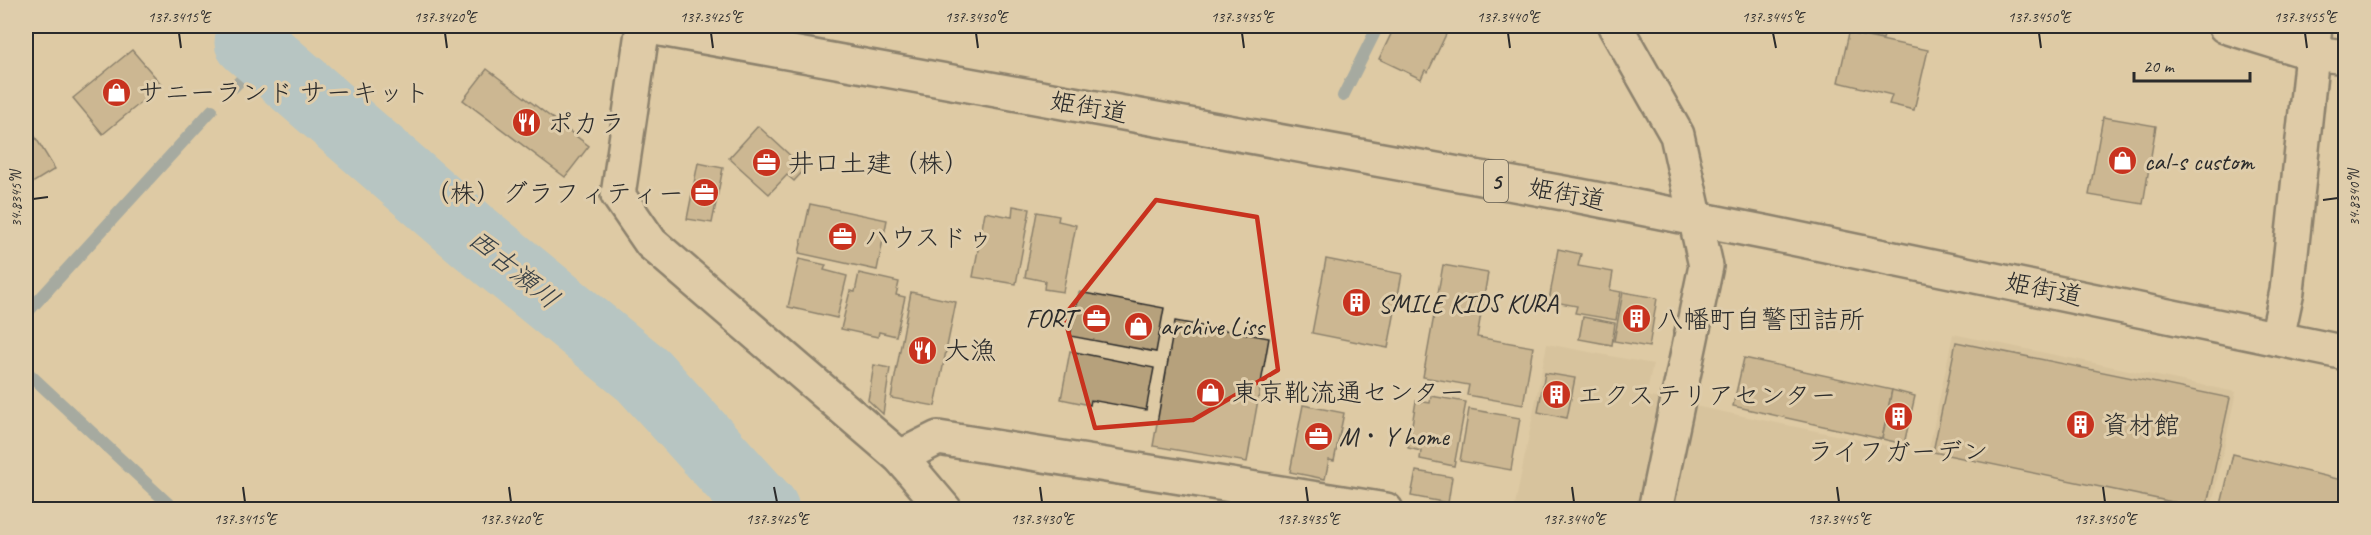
<svg xmlns="http://www.w3.org/2000/svg" width="2371" height="535" font-family="Caveat,'Klee One',sans-serif">
<style>
.built{fill:#cfbb96}
.lines{fill:none;stroke-linecap:round;stroke-linejoin:round}
.stream{stroke:#63849b;stroke-width:12}
.river{stroke:#88bfe6;stroke-width:69}
.building{fill:#b6a17b;stroke:#2b2b2b;stroke-width:1.5}
.street-casing{stroke:#2b2b2b;stroke-width:38}
.secondary-casing{stroke:#2b2b2b;stroke-width:38}
.primary-casing{stroke:#2b2b2b;stroke-width:38}
.street{stroke:#dfcdab;stroke-width:33}
.secondary{stroke:#dfcdab;stroke-width:33}
.primary{stroke:#dfcdab;stroke-width:33}
.marked{fill:none;stroke:#c8321e;stroke-width:4.5;stroke-linejoin:round}
.ticks{fill:none;stroke:#2b2b2b;stroke-width:2}
.labels{text-anchor:middle;dominant-baseline:central;stroke-width:6;stroke-linejoin:round;paint-order:stroke}
.shield{fill:#dfcdab;stroke:#615c51;stroke-width:1.5}
.shield-label{font-size:24px;font-weight:bold;fill:#2b2b2b}
.poi-label{font-size:26px;fill:#2b2b2b;stroke:#dfcdab;text-anchor:start}
.street-label{font-size:26px;fill:#2b2b2b;stroke:#dfcdab}
.water-label{font-size:27px;font-style:italic;fill:#394147;stroke:#dfcdab}
.neatline{fill:none;stroke:#2b2b2b;stroke-width:2}
.ticks-label{font-size:15px;text-anchor:middle;fill:#2b2b2b}
</style>
<rect width="100%" height="100%" fill="#decaa4"/>
<filter id="ink" filterUnits="userSpaceOnUse"><feTurbulence type="fractalNoise" baseFrequency=".0167" numOctaves="2"/><feDisplacementMap in="SourceGraphic" scale="12" xChannelSelector="R" yChannelSelector="G"/><feConvolveMatrix kernelMatrix="1 2 1 2 8 2 1 2 1" color-interpolation-filters="sRGB"/></filter>
<g filter="url(#ink)">
<!-- built -->
<path class="built" d="M 1953,334 L 2236,392 L 2211,509 L 1514,510 L 1547,344 L 1653,364 L 1646,396 L 1928,454 Z"/>
<g class="lines">
<!-- stream -->
<g class="stream">
<path d="M 234,87 L 264,55"/>
<path d="M 1343,96 L 1378,26"/>
<path d="M 26,314 L 212,110"/>
<path d="M 26,371 L 175,510"/>
</g>
<!-- river -->
<path class="river" d="M 249,42 L 474,237 L 643,375 L 765,510"/>
</g>
<!-- building -->
<g class="building">
<path d="M 1395,26 L 1450,26 L 1428,72 L 1425,70 L 1421,79 L 1379,59 Z"/>
<path d="M 1851,26 L 1887,26 L 1883,39 L 1850,30 Z"/>
<path d="M 1849,33 L 1928,50 L 1914,110 L 1889,104 L 1892,95 L 1838,82 Z"/>
<path d="M 132,50 L 162,85 L 103,134 L 73,98 Z"/>
<path d="M 487,69 L 589,146 L 565,177 L 463,100 Z"/>
<path d="M 2103,117 L 2156,126 L 2143,204 L 2089,195 Z"/>
<path d="M 26,122 L 55,169 L 26,187 Z"/>
<path d="M 758,126 L 805,169 L 794,181 L 787,175 L 769,194 L 729,158 Z"/>
<path d="M 698,163 L 723,168 L 712,223 L 687,219 Z"/>
<path d="M 810,204 L 887,220 L 877,270 L 799,253 Z"/>
<path d="M 1013,206 L 1030,209 L 1016,284 L 973,277 L 985,212 L 1012,217 Z"/>
<path d="M 1037,212 L 1059,216 L 1058,221 L 1076,225 L 1063,292 L 1044,289 L 1045,281 L 1025,277 Z"/>
<path d="M 1558,249 L 1581,254 L 1578,266 L 1613,272 L 1610,290 L 1621,292 L 1616,320 L 1575,313 L 1577,306 L 1549,301 Z"/>
<path d="M 799,259 L 826,265 L 824,270 L 847,276 L 837,318 L 788,307 Z"/>
<path d="M 1326,259 L 1402,274 L 1388,348 L 1312,333 Z"/>
<path d="M 1443,265 L 1488,273 L 1477,337 L 1533,347 L 1523,405 L 1467,395 L 1469,385 L 1423,377 Z"/>
<path d="M 859,273 L 899,282 L 896,295 L 905,297 L 896,336 L 879,332 L 878,337 L 841,329 L 850,291 L 855,292 Z"/>
<path d="M 911,292 L 956,302 L 935,406 L 891,398 Z"/>
<path d="M 1079,292 L 1164,308 L 1156,352 L 1070,336 Z"/>
<path d="M 1623,292 L 1657,298 L 1649,347 L 1614,341 Z"/>
<path d="M 1583,317 L 1615,323 L 1612,345 L 1579,339 Z"/>
<path d="M 1175,321 L 1269,338 L 1247,462 L 1153,446 Z"/>
<path d="M 1956,342 L 2230,398 L 2206,509 L 1933,452 Z"/>
<path d="M 1070,351 L 1154,368 L 1146,410 L 1091,400 L 1090,405 L 1061,399 Z"/>
<path d="M 1744,358 L 1892,390 L 1882,439 L 1733,406 Z"/>
<path d="M 874,365 L 890,368 L 883,414 L 868,400 Z"/>
<path d="M 1545,373 L 1575,378 L 1567,418 L 1538,412 Z"/>
<path d="M 1892,390 L 1915,396 L 1904,444 L 1882,439 Z"/>
<path d="M 1431,396 L 1466,402 L 1454,466 L 1420,459 L 1421,451 L 1408,448 L 1416,401 L 1430,403 Z"/>
<path d="M 1303,405 L 1344,413 L 1334,461 L 1329,460 L 1325,479 L 1290,472 Z"/>
<path d="M 1469,409 L 1520,418 L 1511,470 L 1460,461 Z"/>
<path d="M 2233,454 L 2346,481 L 2346,510 L 2220,509 Z"/>
<path d="M 1416,471 L 1452,477 L 1448,503 L 1411,496 Z"/>
<path d="M 2173,502 L 2206,509 L 2172,510 Z"/>
</g>
<g class="lines">
<defs>
<g id="street">
<path d="M 643,26 L 618,195 L 651,243 L 900,457 L 945,510"/>
<path d="M 2225,26 L 2312,53 L 2346,57"/>
<path d="M 2277,338 L 2287,291 L 2315,26"/>
<path d="M 900,457 L 938,438 L 1386,510"/>
</g>
<path id="secondary" d="M 1615,26 L 1677,135 L 1706,266 L 1655,510"/>
<path id="primary" d="M 644,26 L 1580,196 L 1768,233 L 2346,353"/>
</defs>
<!-- street casing -->
<use href="#street" class="street-casing"/>
<!-- secondary casing -->
<use href="#secondary" class="secondary-casing"/>
<!-- primary casing -->
<use href="#primary" class="primary-casing"/>
<!-- street -->
<use href="#street" class="street"/>
<!-- secondary -->
<use href="#secondary" class="secondary"/>
<!-- primary -->
<use href="#primary" class="primary"/>
</g>
</g>
<!-- marked area -->
<path d="M0 0H2371V535H0ZM 1156,200 L 1257,217 L 1278,370 L 1193,420 L 1095,428 L 1064,316 Z" fill="#decaa4" fill-opacity=".55" fill-rule="evenodd"/>
<path class="marked" d="M 1156,200 L 1257,217 L 1278,370 L 1193,420 L 1095,428 L 1064,316 Z"/>
<!-- ticks -->
<path class="ticks" d="M 179,33 L 181,48M 445,33 L 447,48M 711,33 L 713,48M 976,33 L 978,48M 1242,33 L 1244,48M 1508,33 L 1510,48M 1773,33 L 1776,48M 2039,33 L 2041,48M 2305,33 L 2307,48M 33,199 L 48,197M 2323,200 L 2338,198M 243,487 L 245,502M 509,487 L 511,502M 774,487 L 777,502M 1040,487 L 1042,502M 1306,487 L 1308,502M 1572,487 L 1574,502M 1837,487 L 1839,502M 2103,487 L 2105,502"/>
<!-- icons -->
<defs>
<symbol id="shop-disc" viewBox="-11 -11 22 22"><circle r="9.5" fill="#c8321e" stroke="#dfcdab"/><path d="M-5-2.5h2.3a2.7 3.5 0 0 1 5.4 0H5L5.5 6h-11ZM-1.5-2.5h3a1.5 2.3 0 0 0-3 0Z" fill="#fff"/></symbol>
<symbol id="restaurant-disc" viewBox="-11 -11 22 22"><circle r="9.5" fill="#c8321e" stroke="#dfcdab"/><path d="M-5-6h1v4h1v-4h1v4h1v-4h1v5L-1.5 .5V6h-2V.5L-5-1ZM5-6V6H3V1.5H1.5Q1.5-4 5-6Z" fill="#fff"/></symbol>
<symbol id="office-disc" viewBox="-11 -11 22 22"><circle r="9.5" fill="#c8321e" stroke="#dfcdab"/><path d="M-6-3h4V-5.5h4V-3h4V5H-6ZM-1-4.5V-3h2v-1.5ZM-6 0V1H6V0Z" fill="#fff"/></symbol>
<symbol id="building-disc" viewBox="-11 -11 22 22"><circle r="9.5" fill="#c8321e" stroke="#dfcdab"/><path d="M-4-6H4V6H1V3H-1V6H-4ZM-2.5-4.3h1.7v1.8h-1.7ZM.8-4.3h1.7v1.8H.8ZM-2.5-1h1.7V.8h-1.7ZM.8-1h1.7V.8H.8Z" fill="#fff"/></symbol>
</defs>
<g fill-rule="evenodd">
<use href="#shop-disc" x="100" y="76" width="33" height="33"/>
<use href="#restaurant-disc" x="510" y="106" width="33" height="33"/>
<use href="#shop-disc" x="2106" y="144" width="33" height="33"/>
<use href="#office-disc" x="750" y="146" width="33" height="33"/>
<use href="#office-disc" x="688" y="176" width="33" height="33"/>
<use href="#office-disc" x="826" y="220" width="33" height="33"/>
<use href="#building-disc" x="1340" y="286" width="33" height="33"/>
<use href="#office-disc" x="1080" y="302" width="33" height="33"/>
<use href="#building-disc" x="1620" y="302" width="33" height="33"/>
<use href="#shop-disc" x="1122" y="310" width="33" height="33"/>
<use href="#restaurant-disc" x="906" y="334" width="33" height="33"/>
<use href="#shop-disc" x="1194" y="376" width="33" height="33"/>
<use href="#building-disc" x="1540" y="378" width="33" height="33"/>
<use href="#building-disc" x="1882" y="400" width="33" height="33"/>
<use href="#building-disc" x="2064" y="408" width="33" height="33"/>
<use href="#office-disc" x="1302" y="420" width="33" height="33"/>
</g>
<g class="labels">
<!-- shield labels -->
<rect class="shield" x="1484" y="160" width="24" height="42" rx="4.5"/>
<g class="shield-label">
<text x="1496" y="181">5</text>
</g>
<!-- poi labels -->
<g class="poi-label">
<text x="138" y="92">サニーランド サーキット</text>
<text x="547" y="123">ポカラ</text>
<text x="2144" y="161">cal-s custom</text>
<text x="788" y="163">井口土建（株）</text>
<text x="684" y="193" text-anchor="end">（株）グラフィティー</text>
<text x="864" y="237">ハウスドゥ</text>
<text x="1378" y="303">SMILE KIDS KURA</text>
<text x="1075" y="318" text-anchor="end">FORT</text>
<text x="1657" y="319">八幡町自警団詰所</text>
<text x="1160" y="326">archive Liss</text>
<text x="944" y="350">大漁</text>
<text x="1232" y="392">東京靴流通センター</text>
<text x="1577" y="395">エクステリアセンター</text>
<text x="2102" y="425">資材館</text>
<text x="1339" y="436">M・Y home</text>
<text x="1898" y="451" text-anchor="middle">ライフガーデン</text>
</g>
<!-- street labels -->
<g class="street-label">
<text transform="translate(1089 107) rotate(10)">姫街道</text>
<text transform="translate(1567 194) rotate(11)">姫街道</text>
<text transform="translate(2044 289) rotate(12)">姫街道</text>
</g>
<!-- water labels -->
<g class="water-label">
<text transform="translate(514 269) rotate(39)">西古瀬川</text>
</g>
</g>
<!-- margin -->
<rect width="2371" height="535" fill="none" stroke="#dfcdab" stroke-width="66"/>
<!-- scale -->
<path d="M2134 72v9h116v-9" fill="none" stroke="#2b2b2b" stroke-width="3"/>
<text x="2143" y="72" font-size="18" fill="#2b2b2b" stroke="#dfcdab" stroke-width="4.5" paint-order="stroke">20 m</text>
<rect x="33" y="33" width="2305" height="469" class="neatline"/>
<g class="ticks-label">
<text x="179" y="22">137.3415°E</text>
<text x="445" y="22">137.3420°E</text>
<text x="711" y="22">137.3425°E</text>
<text x="976" y="22">137.3430°E</text>
<text x="1242" y="22">137.3435°E</text>
<text x="1508" y="22">137.3440°E</text>
<text x="1773" y="22">137.3445°E</text>
<text x="2039" y="22">137.3450°E</text>
<text x="2305" y="22">137.3455°E</text>
<text transform="translate(2354 198) rotate(-90)" y="5">34.8340°N</text>
<text transform="translate(16 199) rotate(-90)" y="5">34.8345°N</text>
<text x="245" y="524">137.3415°E</text>
<text x="511" y="524">137.3420°E</text>
<text x="777" y="524">137.3425°E</text>
<text x="1042" y="524">137.3430°E</text>
<text x="1308" y="524">137.3435°E</text>
<text x="1574" y="524">137.3440°E</text>
<text x="1839" y="524">137.3445°E</text>
<text x="2105" y="524">137.3450°E</text>
</g>
</svg>
